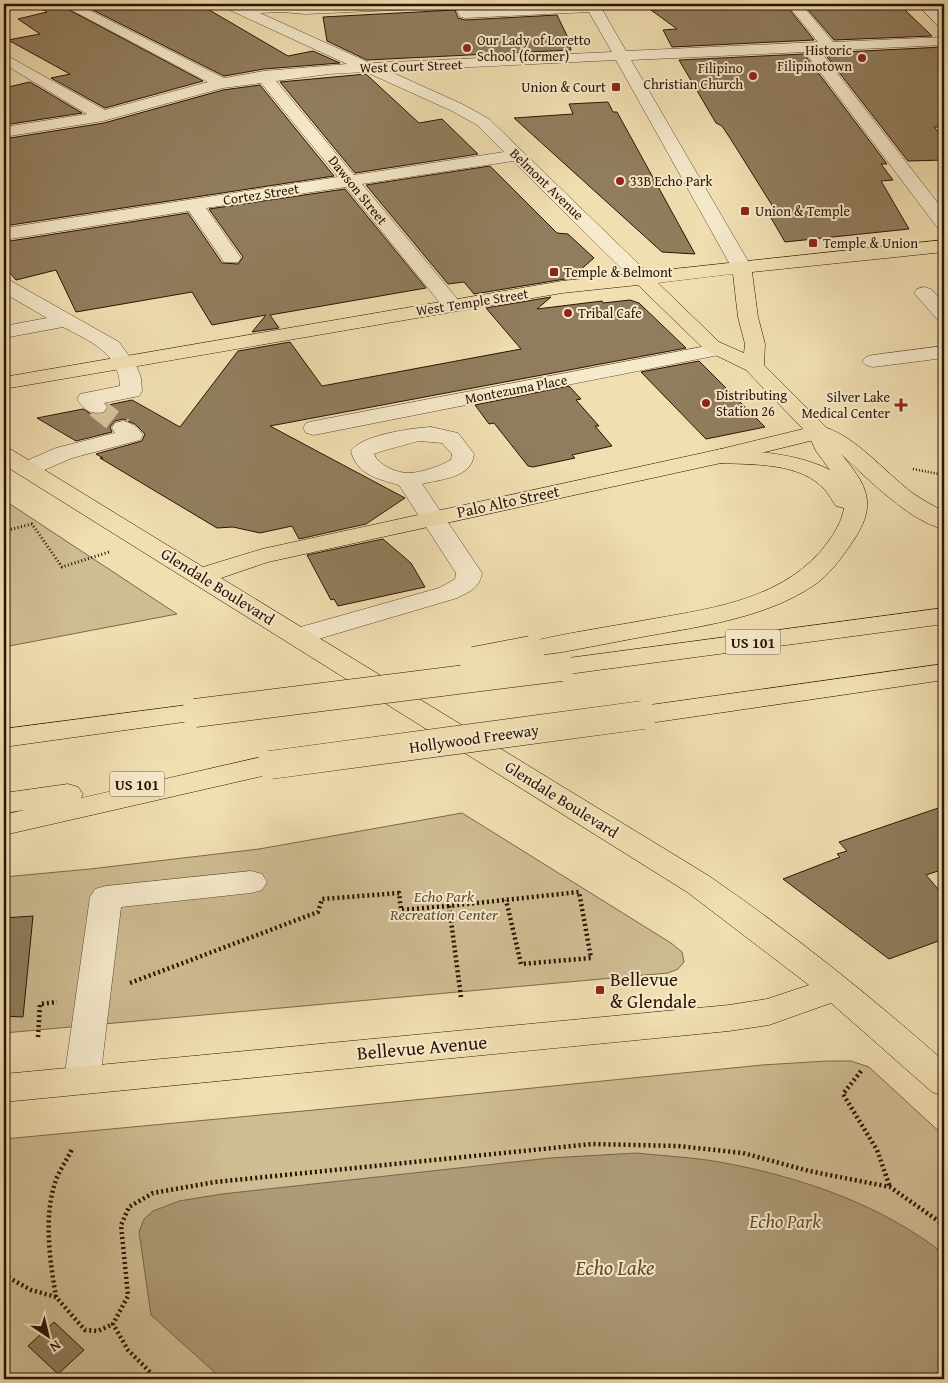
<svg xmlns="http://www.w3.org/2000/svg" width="948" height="1383" font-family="'Gentium Book Plus',serif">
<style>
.green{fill:#cfbc93;stroke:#7c684a}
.water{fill:#ad9a76;stroke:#786448}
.building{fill:#917d5d;stroke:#291302}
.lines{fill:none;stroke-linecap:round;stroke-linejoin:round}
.minor-tunnel{stroke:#d3c097;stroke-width:21;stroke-dasharray:21 11;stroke-linecap:butt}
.minor-casing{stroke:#5b462e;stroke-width:1}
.major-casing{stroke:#291302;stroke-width:1}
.highway-casing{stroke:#291302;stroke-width:1}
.path-far2{stroke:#291302;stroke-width:2.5;stroke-dasharray:1 2;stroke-linecap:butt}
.path-far1{stroke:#291302;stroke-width:3;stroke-dasharray:1 2.5;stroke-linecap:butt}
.path{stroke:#291302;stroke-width:4.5;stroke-dasharray:2 3;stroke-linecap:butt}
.minor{fill:#f6eacc;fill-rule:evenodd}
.major{fill:#f1dfb1;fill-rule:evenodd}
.highway{fill:#f1dfb1;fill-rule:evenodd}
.highway-bridge-casing{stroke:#291302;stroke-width:29;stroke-linecap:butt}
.highway-bridge{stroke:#f1dfb1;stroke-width:28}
.poi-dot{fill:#8f2418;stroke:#f6eacc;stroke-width:2}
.labels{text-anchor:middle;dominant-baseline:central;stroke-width:4;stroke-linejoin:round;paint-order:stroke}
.far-poi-label{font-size:14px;fill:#291302;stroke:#f6eacc;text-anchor:start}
.far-street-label{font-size:14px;fill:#291302;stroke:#f6eacc}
.shield{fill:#f6eacc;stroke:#66543f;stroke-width:1}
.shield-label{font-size:15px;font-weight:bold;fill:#291302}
.street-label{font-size:16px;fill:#291302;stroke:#f6eacc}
.park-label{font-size:16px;font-style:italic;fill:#634e35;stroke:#f6eacc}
.near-poi-label{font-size:19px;fill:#291302;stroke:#f6eacc;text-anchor:start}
.near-street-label{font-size:19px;fill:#291302;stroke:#f6eacc}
.near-park-label{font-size:19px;font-style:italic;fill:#634e35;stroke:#f6eacc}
.near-water-label{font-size:21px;font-style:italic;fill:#5e4930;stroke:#f6eacc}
</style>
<rect width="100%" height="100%" fill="#f1dfb1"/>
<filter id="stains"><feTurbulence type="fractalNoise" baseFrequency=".004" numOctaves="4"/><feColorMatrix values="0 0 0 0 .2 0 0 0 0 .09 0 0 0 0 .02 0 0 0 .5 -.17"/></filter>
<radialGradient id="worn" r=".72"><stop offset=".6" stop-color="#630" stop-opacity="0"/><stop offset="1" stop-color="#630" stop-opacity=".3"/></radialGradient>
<!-- green -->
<g class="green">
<path d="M 4,500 L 177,614 L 4,647 Z"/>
<path d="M 462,813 L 671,943 L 682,952 L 684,962 L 678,969 L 668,973 L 4,1033 L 4,877 L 90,869 L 259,849 Z"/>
<path d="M 827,1061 L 851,1061 L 869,1067 L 944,1136 L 944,1379 L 4,1379 L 4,1139 L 314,1110 L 762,1065 Z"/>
</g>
<!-- water -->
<path class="water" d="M 636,1153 C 663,1156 692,1157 719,1162 C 798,1176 881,1204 944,1254 L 944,1379 L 222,1379 L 151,1315 L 139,1232 L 144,1219 L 153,1211 L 179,1201 L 222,1194 L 550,1158 Z"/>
<!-- building -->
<g class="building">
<path d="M 34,4 L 58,4 L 203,81 L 105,108 L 51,78 L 70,74 L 8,40 L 40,34 L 18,19 L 47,12 Z"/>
<path d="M 81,4 L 199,4 L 288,56 L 313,51 L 340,63 L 264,69 L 224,76 Z"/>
<path d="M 785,4 L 814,40 L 672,47 L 663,30 L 677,29 L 651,10 Z"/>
<path d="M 803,4 L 892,4 L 897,9 L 904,9 L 932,36 L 834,40 Z"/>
<path d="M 455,10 L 458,18 L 465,20 L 557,15 L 572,46 L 570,46 L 571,50 L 367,60 L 327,41 L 323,17 Z"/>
<path d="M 943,47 L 944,127 L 934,127 L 944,139 L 944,160 L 908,161 L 824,53 Z"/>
<path d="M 804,54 L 887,164 L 881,164 L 893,180 L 881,181 L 909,229 L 785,242 L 767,211 L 775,210 L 730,138 L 722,126 L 716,123 L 679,60 Z"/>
<path d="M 366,74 L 419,123 L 442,119 L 478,154 L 355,173 L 280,82 Z"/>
<path d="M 30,82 L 82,113 L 4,125 L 4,88 Z"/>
<path d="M 260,85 L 334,176 L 4,226 L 4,139 L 104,123 L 223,90 Z"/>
<path d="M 608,102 L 613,112 L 617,112 L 695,254 L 662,252 L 514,118 L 573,114 L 569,104 Z"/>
<path d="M 490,166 L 557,233 L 568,234 L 594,258 L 571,278 L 474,294 L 464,282 L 448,284 L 366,185 Z"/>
<path d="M 345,189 L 426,288 L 270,315 L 279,328 L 252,332 L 266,315 L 212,325 L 192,292 L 76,312 L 56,270 L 16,280 L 4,266 L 4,242 L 188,213 L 222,263 L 238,264 L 243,257 L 209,209 Z"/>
<path d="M 551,297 L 537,309 L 602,301 L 603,303 L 630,300 L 639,303 L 686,348 L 270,426 L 405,498 L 366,524 L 299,539 L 292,526 L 260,533 L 233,527 L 217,528 L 100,458 L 103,458 L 96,454 L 142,441 L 145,434 L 135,424 L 123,419 L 115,421 L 110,427 L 112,432 L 76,441 L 37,418 L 83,409 L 91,414 L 104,414 L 109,408 L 108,405 L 132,400 L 180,427 L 238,351 L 290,342 L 322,386 L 521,349 L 486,308 Z"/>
<path d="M 699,361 L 765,427 L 706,439 L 641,372 Z"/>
<path d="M 569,386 L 581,399 L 576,400 L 599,426 L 595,426 L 612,446 L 572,455 L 575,458 L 533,467 L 528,466 L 494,423 L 489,424 L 475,405 Z"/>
<path d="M 383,539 L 411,563 L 425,587 L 338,606 L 334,599 L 331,600 L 307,555 Z"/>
<path d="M 944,806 L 944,869 L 926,875 L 944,896 L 944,939 L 889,959 L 783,879 L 840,857 L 837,854 L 847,851 L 839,842 Z"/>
<path d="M 33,916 L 23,1017 L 4,1016 L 4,918 Z"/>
<path d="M 54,1322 L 84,1350 L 58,1374 L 28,1346 Z"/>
</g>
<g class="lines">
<!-- minor-tunnel -->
<path class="minor-tunnel" d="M 96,407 L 123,428"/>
<defs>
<g id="minor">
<path d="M 60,4 L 77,4 L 224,78 L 264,71 L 347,64 L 223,7 L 221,4 L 239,4 L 247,7 L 269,4 L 305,6 L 448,4 L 441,8 L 305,14 L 282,12 L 260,13 L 370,63 L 612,52 L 589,12 L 465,18 L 460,17 L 454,4 L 468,4 L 470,9 L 599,4 L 626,51 L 818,42 L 787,4 L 801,4 L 833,42 L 944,37 L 944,45 L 820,51 L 944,211 L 944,228 L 937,227 L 805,52 L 631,60 L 752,268 L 749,272 L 735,272 L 732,268 L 616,60 L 389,71 L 464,105 L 489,119 L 650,275 L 653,279 L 650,283 L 636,283 L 513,161 L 362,184 L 459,301 L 462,305 L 459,309 L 452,311 L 445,309 L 346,187 L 206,208 L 241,258 L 238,262 L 224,262 L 189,211 L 4,240 L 4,228 L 338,177 L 261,83 L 223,88 L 103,121 L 4,137 L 4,127 L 87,114 L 4,64 L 4,54 L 105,110 L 208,82 ZM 366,72 L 452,111 L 477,125 L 504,152 L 354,175 L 276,81 L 329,74 Z"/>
<path d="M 917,4 L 932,4 L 944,16 L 944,28 L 939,27 Z"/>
<path d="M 4,279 L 11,281 L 119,342 L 137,367 L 141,378 L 142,391 L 139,396 L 104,403 L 107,407 L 104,412 C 91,415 84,410 77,399 L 80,394 L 120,386 C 119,352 89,341 63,327 L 4,338 L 4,326 L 47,318 L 4,293 Z"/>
<path d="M 924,287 L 931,289 L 944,303 L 944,321 L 937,319 L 914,293 L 917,289 Z"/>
<path d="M 717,344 L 724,346 L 727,350 L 724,354 L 314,435 L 306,433 L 303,428 L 306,423 L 314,421 Z"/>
<path d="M 944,346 L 944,358 L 873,367 L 866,365 L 862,361 L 866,357 L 873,355 Z"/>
<path d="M 123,421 C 132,423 138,427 143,435 L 140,440 L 72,458 L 35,474 L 27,476 L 19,474 L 15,469 L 19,464 L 56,448 L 115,433 L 112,428 L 115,423 Z"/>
<path d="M 431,427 L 458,433 L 474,454 C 472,478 441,479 422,484 L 482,573 C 479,589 470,591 457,598 L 308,642 L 299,644 L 290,642 L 286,636 L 290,630 L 439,588 L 455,579 L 456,573 L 399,485 C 378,479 357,475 351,451 C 361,435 412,428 431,427 ZM 419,441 L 442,443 L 452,454 L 451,460 C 440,466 421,473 408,473 C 397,473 378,465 374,454 L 379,452 Z"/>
<path d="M 251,871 L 262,874 L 267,882 L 262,890 L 251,893 L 121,907 L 100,1080 L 94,1090 L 82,1094 L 70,1090 L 64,1080 L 90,897 L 95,889 L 106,886 Z"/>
</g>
<path id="major" d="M 944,240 L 944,252 L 752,272 L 758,317 L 765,344 L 764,365 L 826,427 L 829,432 L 826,437 L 721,463 L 268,562 L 221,578 L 709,876 C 792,933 869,995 944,1061 L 944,1096 L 932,1092 L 831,1003 L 769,1025 L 729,1031 L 4,1102 L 4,1074 L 729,1005 L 767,999 L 809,985 L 687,892 L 4,465 L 4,448 L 12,450 L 203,567 L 262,549 L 721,449 L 803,429 L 746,370 L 705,350 L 638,285 L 562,293 L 4,389 L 4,377 L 562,281 ZM 733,274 L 738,317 L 745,344 L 744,353 L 719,342 L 658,283 Z"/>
<g id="highway">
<path d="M 818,425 C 853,434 877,464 905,487 C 916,497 931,504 944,512 L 944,529 C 910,522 867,478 841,454 C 869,487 878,506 851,544 C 840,560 829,575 813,586 C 764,618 703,626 647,636 C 608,643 570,651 531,658 L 522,656 L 518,650 L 522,644 C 564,633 609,627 652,619 C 716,608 787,598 828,542 C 835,532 842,521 844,508 L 836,506 C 832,501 829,494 825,490 C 800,462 755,465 721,463 L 713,461 L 710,456 L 713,451 L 721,449 C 759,452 796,453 830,470 L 816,451 L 807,432 L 810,427 Z"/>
<path d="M 944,608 L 944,624 L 561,675 L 551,673 L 547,667 L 551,661 L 561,659 Z"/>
<path d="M 944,664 L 944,680 L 643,724 L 633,721 L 629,715 L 633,709 L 643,706 Z"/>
<path d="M 195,704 L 205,707 L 209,713 L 205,719 L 4,747 L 4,729 Z"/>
<path d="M 270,755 L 280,758 L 284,765 L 280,772 L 4,835 L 4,815 L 24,810 L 4,813 L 4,793 L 68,784 L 78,787 L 83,794 L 81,798 Z"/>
</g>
</defs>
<!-- minor casing -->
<use href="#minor" class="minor-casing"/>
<!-- major casing -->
<use href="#major" class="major-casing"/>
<!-- highway casing -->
<use href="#highway" class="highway-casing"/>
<!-- path-far2 -->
<path class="path-far2" d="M 913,469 L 944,475"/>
<!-- path-far1 -->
<path class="path-far1" d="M 4,531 L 32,524 L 62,567 L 109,552"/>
<!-- path -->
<g class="path">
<path d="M 130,983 L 318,912 L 322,899 L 399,893 L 401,910 L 449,906"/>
<path d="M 461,997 L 449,906 L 579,892 L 591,958 L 521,964 L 506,900"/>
<path d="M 38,1037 L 40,1004 L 57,1002"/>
<path d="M 861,1071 L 843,1094 L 877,1150 L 890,1187"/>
<path d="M 4,1275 L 31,1290 L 56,1297 L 85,1330 L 98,1331 L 113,1324"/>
<path d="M 56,1297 C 50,1261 43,1216 56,1180 C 60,1169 67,1160 72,1149"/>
<path d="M 157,1379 L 128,1350 L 113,1324 L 128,1296 L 121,1225 L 129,1207 L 153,1193 L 215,1182 L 592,1144 L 678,1146 L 743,1153 L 809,1171 L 890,1187 L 944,1225"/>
</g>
<!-- minor -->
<use href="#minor" class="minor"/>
<!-- major -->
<use href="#major" class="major"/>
<!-- highway -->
<use href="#highway" class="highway"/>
<defs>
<g id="highway-bridge">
<path d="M 474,661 L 531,650"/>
<path d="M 195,713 L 561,667"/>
<path d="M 270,765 L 643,715"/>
</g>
</defs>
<!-- highway-bridge casing -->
<use href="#highway-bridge" class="highway-bridge-casing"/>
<!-- highway-bridge -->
<use href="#highway-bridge" class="highway-bridge"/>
</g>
<!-- markers -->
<g class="poi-dot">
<circle cx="467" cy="48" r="5"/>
<circle cx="862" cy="58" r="5"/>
<circle cx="753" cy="76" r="5"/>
<rect x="611" y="82" width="10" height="10" rx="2.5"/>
<circle cx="620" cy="181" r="5"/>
<rect x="740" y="206" width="10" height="10" rx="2.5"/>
<rect x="808" y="238" width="10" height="10" rx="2.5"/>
<rect x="549" y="267" width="10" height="10" rx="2.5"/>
<circle cx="568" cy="313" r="5"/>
<circle cx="706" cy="403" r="5"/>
<path d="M898.5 397.5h5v5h5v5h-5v5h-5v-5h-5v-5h5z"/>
<rect x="595" y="985" width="10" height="10" rx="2.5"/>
</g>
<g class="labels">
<!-- far-poi labels -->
<g class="far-poi-label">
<text x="477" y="40">Our Lady of Loretto<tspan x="477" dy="16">School (former)</tspan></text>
<text x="852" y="50" text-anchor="end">Historic<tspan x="852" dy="16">Filipinotown</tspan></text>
<text x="743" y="68" text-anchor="end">Filipino<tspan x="743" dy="16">Christian Church</tspan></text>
<text x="606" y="87" text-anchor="end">Union &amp; Court</text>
<text x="630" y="181">33B Echo Park</text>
<text x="755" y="211">Union &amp; Temple</text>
<text x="823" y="243">Temple &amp; Union</text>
<text x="564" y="272">Temple &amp; Belmont</text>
<text x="578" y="313">Tribal Cafe</text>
<text x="716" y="395">Distributing<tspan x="716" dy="16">Station 26</tspan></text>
<text x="890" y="397" text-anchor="end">Silver Lake<tspan x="890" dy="16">Medical Center</tspan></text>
</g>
<!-- far-street labels -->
<g class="far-street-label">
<text transform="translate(411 66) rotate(-2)">West Court Street</text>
<text transform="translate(547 184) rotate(44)">Belmont Avenue</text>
<text transform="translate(358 190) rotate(51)">Dawson Street</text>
<text transform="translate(261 194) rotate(-9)">Cortez Street</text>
<text transform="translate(472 302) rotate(-9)">West Temple Street</text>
<text transform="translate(516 389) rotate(-11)">Montezuma Place</text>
</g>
<!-- shield labels -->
<g class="shield">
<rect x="725.5" y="629.5" width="55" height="25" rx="4"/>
<rect x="109.5" y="771.5" width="55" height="25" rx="4"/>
</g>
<g class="shield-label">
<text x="753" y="642">US 101</text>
<text x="137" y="784">US 101</text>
</g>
<!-- street labels -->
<g class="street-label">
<text transform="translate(508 501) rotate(-12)">Palo Alto Street</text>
<text transform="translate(218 586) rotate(32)">Glendale Boulevard</text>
<text transform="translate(474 738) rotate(-8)">Hollywood Freeway</text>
<text transform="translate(562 799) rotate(32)">Glendale Boulevard</text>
</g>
<!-- park labels -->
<g class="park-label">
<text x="444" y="896">Echo Park<tspan x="444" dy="18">Recreation Center</tspan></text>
</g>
<!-- near-poi labels -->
<g class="near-poi-label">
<text x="610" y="979">Bellevue<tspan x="610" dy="22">&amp; Glendale</tspan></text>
</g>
<!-- near-street labels -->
<g class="near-street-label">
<text transform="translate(422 1047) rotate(-5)">Bellevue Avenue</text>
</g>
<!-- near-park labels -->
<g class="near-park-label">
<text x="785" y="1221">Echo Park</text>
</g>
<!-- near-water labels -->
<g class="near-water-label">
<text x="615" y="1267">Echo Lake</text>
</g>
</g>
<!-- margin -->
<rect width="948" height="1383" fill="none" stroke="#f1dfb1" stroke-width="20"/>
<rect x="5" y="5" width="938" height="1373" fill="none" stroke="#291302" stroke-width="2.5"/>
<rect x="10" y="10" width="928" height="1363" fill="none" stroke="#291302"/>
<!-- north arrow -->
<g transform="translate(48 1336) rotate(145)" stroke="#f6eacc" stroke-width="4" paint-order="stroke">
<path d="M0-4L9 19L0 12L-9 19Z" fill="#291302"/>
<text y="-8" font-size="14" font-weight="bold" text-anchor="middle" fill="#291302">N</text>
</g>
<rect width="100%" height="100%" filter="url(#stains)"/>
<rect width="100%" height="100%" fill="url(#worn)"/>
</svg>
